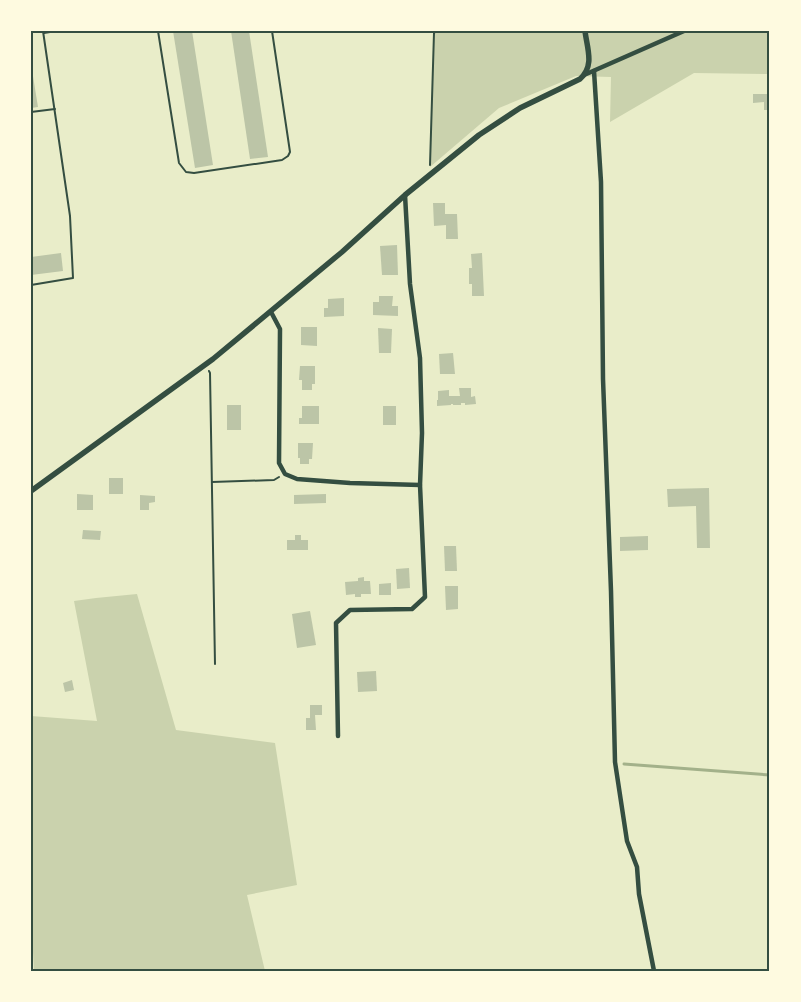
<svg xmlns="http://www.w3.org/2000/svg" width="801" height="1002" font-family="'Asap Condensed',sans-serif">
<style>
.green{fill:#cad2ad}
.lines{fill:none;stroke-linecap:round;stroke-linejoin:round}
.stream{stroke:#a3b18a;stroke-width:3}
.building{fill:#bcc5a7}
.path{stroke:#344e41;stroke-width:2}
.service{stroke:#344e41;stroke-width:2}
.minor{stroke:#344e41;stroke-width:4.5}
.tertiary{stroke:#344e41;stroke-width:5.5}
.neatline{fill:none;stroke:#344e41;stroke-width:2}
</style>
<rect width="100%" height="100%" fill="#e9edc9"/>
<!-- green -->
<g class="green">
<path d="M 428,31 L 770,31 L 770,74 L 694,73 L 610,122 L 611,77 L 576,76 L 499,108 L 430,167 L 434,33 Z"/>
<path d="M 137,594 L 176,730 L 275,743 L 297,885 L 247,895 L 265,971 L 34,971 L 31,915 L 31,716 L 97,721 L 74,601 L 96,598 Z"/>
</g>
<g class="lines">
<!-- stream -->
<path class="stream" d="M 624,764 L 770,775"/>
</g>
<!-- building -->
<g class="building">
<path d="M 173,31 L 192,31 L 213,165 L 195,168 Z"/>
<path d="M 231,31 L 249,31 L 268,157 L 250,159 Z"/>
<path d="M 31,70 L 32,70 L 38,107 L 31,108 Z"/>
<path d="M 753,94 L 770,94 L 770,110 L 764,110 L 764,102 L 753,103 Z"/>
<path d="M 433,203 L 445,203 L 445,214 L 457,214 L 458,239 L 446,239 L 446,225 L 434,226 Z"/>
<path d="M 397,245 L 398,275 L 382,275 L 380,246 Z"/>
<path d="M 61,253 L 63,271 L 31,275 L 31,257 Z"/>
<path d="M 482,253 L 484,296 L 472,296 L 472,284 L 469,284 L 469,268 L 472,268 L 471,254 Z"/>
<path d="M 379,296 L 393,296 L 392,306 L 398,306 L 398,316 L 373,315 L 373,302 L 379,302 Z"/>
<path d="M 344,298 L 344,316 L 324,317 L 324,308 L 328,308 L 328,299 Z"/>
<path d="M 301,327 L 317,327 L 317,346 L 301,345 Z"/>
<path d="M 378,328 L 392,329 L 391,353 L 379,353 Z"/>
<path d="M 453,353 L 455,374 L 440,374 L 439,354 Z"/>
<path d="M 300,366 L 315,366 L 315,384 L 312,384 L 312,390 L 302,390 L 302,380 L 299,380 Z"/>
<path d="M 459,388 L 471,388 L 471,397 L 475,396 L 476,404 L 465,405 L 465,403 L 461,403 L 461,405 L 453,405 L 453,404 L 451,404 L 451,405 L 437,406 L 437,400 L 438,400 L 438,391 L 449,390 L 449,396 L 460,396 Z"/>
<rect x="227" y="405" width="14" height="25"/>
<path d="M 302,406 L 319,406 L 319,424 L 299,424 L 299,418 L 302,418 Z"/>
<rect x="383" y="406" width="13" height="19"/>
<path d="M 298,443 L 313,443 L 312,459 L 309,459 L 309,464 L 300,464 L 300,458 L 298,458 Z"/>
<rect x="109" y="478" width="14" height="16"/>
<path d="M 709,488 L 710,548 L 697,548 L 696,506 L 668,507 L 667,489 Z"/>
<path d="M 77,494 L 93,495 L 93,510 L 77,510 Z"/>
<path d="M 326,494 L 326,503 L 294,504 L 294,495 Z"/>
<path d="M 140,495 L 155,496 L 155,502 L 149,503 L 149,510 L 140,510 Z"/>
<path d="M 83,530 L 101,531 L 100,540 L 82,539 Z"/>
<path d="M 295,535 L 301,535 L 301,540 L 308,540 L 308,550 L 287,550 L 287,540 L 295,540 Z"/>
<path d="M 648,536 L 648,550 L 620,551 L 620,537 Z"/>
<path d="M 444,546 L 456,546 L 457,571 L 445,571 Z"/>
<path d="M 409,568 L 410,588 L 397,589 L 396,569 Z"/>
<path d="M 364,577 L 364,581 L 370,581 L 371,594 L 361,594 L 361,597 L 355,597 L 355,594 L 346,595 L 345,582 L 358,581 L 358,578 Z"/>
<path d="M 391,583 L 391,595 L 379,595 L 379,584 Z"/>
<path d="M 445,586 L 458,586 L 458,609 L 446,610 Z"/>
<path d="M 310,611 L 316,645 L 297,648 L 292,614 Z"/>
<path d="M 376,671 L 377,691 L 358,692 L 357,672 Z"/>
<path d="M 72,680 L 74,690 L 65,692 L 63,683 Z"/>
<path d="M 310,705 L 322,705 L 322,715 L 315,715 L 316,730 L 306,730 L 306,718 L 310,718 Z"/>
</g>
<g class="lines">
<!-- path -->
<g class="path">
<path d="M 430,165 L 434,33 L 436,31"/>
<path d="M 209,371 L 210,373 L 215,664"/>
<path d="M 212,482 L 274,480 L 279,477"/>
</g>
<!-- service -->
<g class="service">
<path d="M 158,31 L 179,163 L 186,172 L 194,173 L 282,160 L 288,156 L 290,152 L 272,31"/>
<path d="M 44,33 L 56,31"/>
<path d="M 31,112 L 55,109"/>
<path d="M 31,285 L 73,278 L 70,216 L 43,31"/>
</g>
<!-- minor -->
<g class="minor">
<path d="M 594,71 L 601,182 L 603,379 L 611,591 L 615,762 L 627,841 L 637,867 L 639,894 L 654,971"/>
<path d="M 584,75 L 684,31"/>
<path d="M 271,312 L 280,329 L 279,463 L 285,474 L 297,479 L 350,483 L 420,485"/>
<path d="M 338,736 L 336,623 L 350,610 L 412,609 L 425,597 L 420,485 L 422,433 L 420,358 L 410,284 L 405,195"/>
</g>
<!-- tertiary -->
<path class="tertiary" d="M 31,491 L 213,359 L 342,252 L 405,195 L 479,135 L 520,108 L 580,79 C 595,66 587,48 585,31"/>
</g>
<!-- border -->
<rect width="801" height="1002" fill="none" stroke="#fefae0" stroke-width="65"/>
<rect x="32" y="32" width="736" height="938" class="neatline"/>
</svg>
